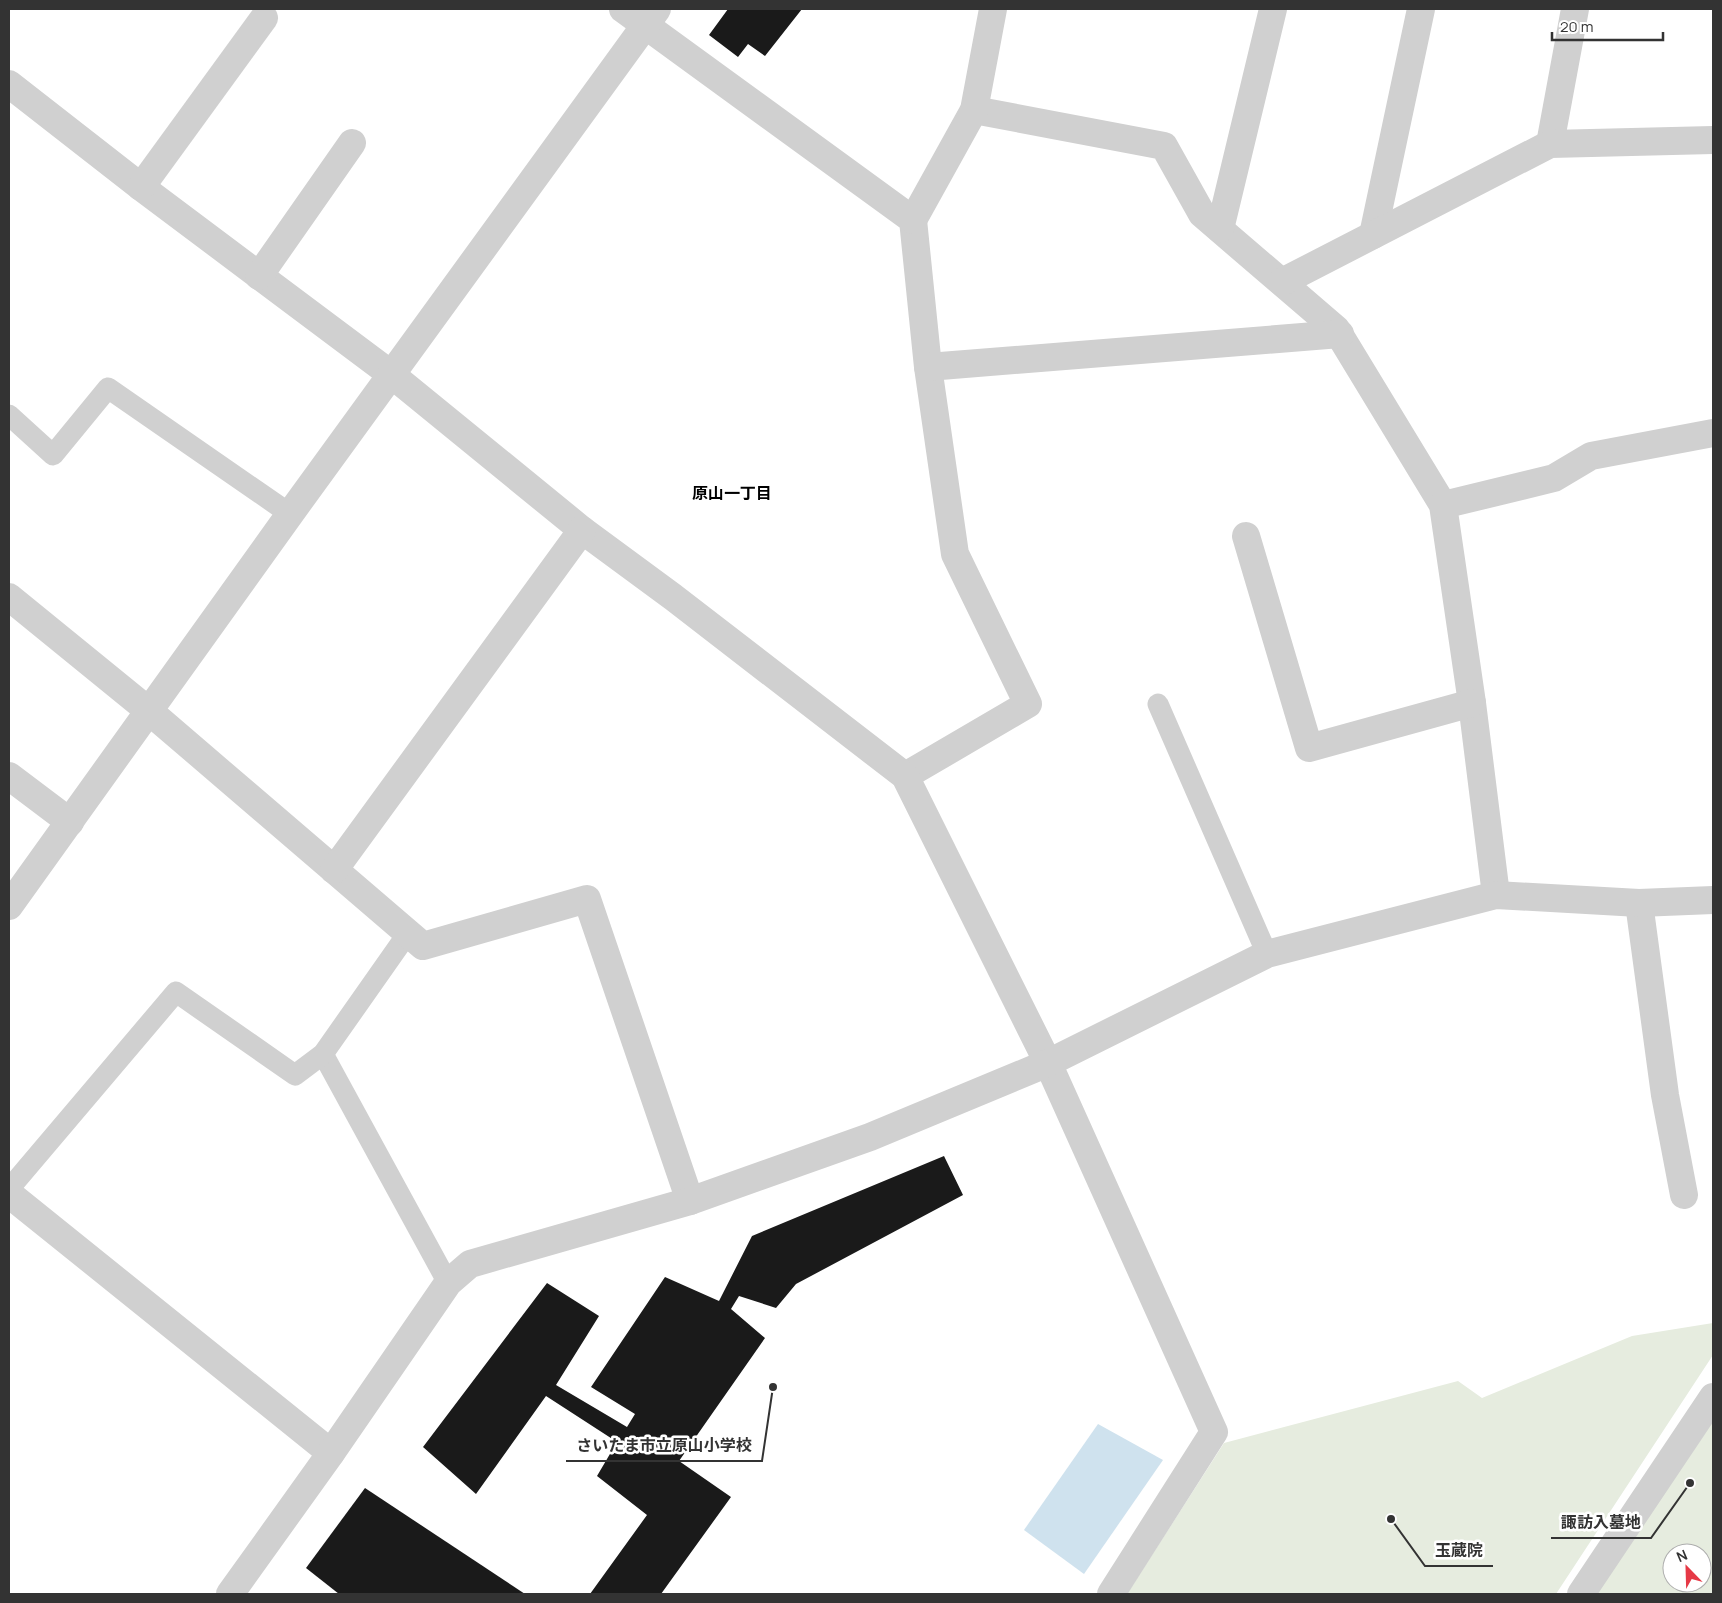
<svg xmlns="http://www.w3.org/2000/svg" width="1722" height="1603" font-family="Manrope,'Noto Sans JP',sans-serif">
<style>
.green{fill:#e6ecdf;fill-rule:evenodd}
.water{fill:#cfe2ee}
.building{fill:#1a1a1a}
.lines{fill:none;stroke-linecap:round;stroke-linejoin:round}
.lane{stroke:#d0d0d0;stroke-width:21}
.street{stroke:#d0d0d0;stroke-width:28}
.labels{text-anchor:middle;dominant-baseline:central;stroke-width:5;stroke-linejoin:round;paint-order:stroke}
.neighbourhood-label{font-size:16px;font-weight:bold;fill:#000;stroke:#fff}
.leader{fill:none;stroke:#333;stroke-width:2}
.callout-dot{fill:#333;stroke:#fff;stroke-width:2}
.callout-label{font-size:16px;text-anchor:middle;font-weight:bold;fill:#333;stroke:#fff;stroke-width:5;stroke-linejoin:round;paint-order:stroke}
</style>
<rect width="100%" height="100%" fill="#fff"/>
<!-- green -->
<g class="green">
<path d="M 1713,1323 L 1713,1355 L 1556,1594 L 1127,1594 L 1224,1443 L 1458,1381 L 1482,1398 L 1632,1336 Z"/>
<path d="M 1713,1413 L 1713,1594 L 1591,1594 ZM 1672,1553 L 1702,1553 L 1702,1583 L 1672,1583 Z"/>
</g>
<!-- water -->
<path class="water" d="M 1098,1424 L 1163,1460 L 1084,1574 L 1024,1530 Z"/>
<!-- building -->
<g class="building">
<path d="M 728,9 L 802,9 L 765,56 L 748,44 L 738,57 L 709,35 Z"/>
<path d="M 944,1156 L 963,1195 L 796,1284 L 776,1308 L 739,1296 L 731,1309 L 765,1338 L 679,1461 L 731,1497 L 661,1594 L 590,1594 L 647,1515 L 597,1476 L 617,1442 L 546,1396 L 476,1494 L 423,1447 L 547,1283 L 599,1316 L 556,1385 L 627,1427 L 635,1414 L 591,1387 L 665,1277 L 719,1301 L 752,1236 Z"/>
<path d="M 365,1488 L 525,1594 L 339,1594 L 306,1568 Z"/>
</g>
<g class="lines">
<!-- lane -->
<g class="lane">
<path d="M 9,415 L 53,455 L 108,388 L 290,514"/>
<path d="M 1158,704 L 1267,954"/>
<path d="M 323,1054 L 448,1283"/>
<path d="M 9,1189 L 176,992 L 295,1075 L 323,1054 L 408,933"/>
</g>
<!-- street -->
<g class="street">
<path d="M 623,9 L 913,220 L 928,367 L 955,554 L 1028,704 L 905,776"/>
<path d="M 9,84 L 141,187 L 392,375 L 582,530 L 673,597 L 905,776 L 1048,1063 L 1214,1432 L 1111,1594"/>
<path d="M 974,110 L 1164,146 L 1202,214 L 1336,329 L 1443,505 L 1472,703 L 1496,895"/>
<path d="M 1550,144 L 1575,9"/>
<path d="M 141,187 L 264,18"/>
<path d="M 913,220 L 974,110 L 993,9"/>
<path d="M 1220,229 L 1273,9"/>
<path d="M 1373,235 L 1421,9"/>
<path d="M 259,276 L 352,143"/>
<path d="M 1282,282 L 1550,144 L 1713,140"/>
<path d="M 928,367 L 1340,334"/>
<path d="M 1443,505 L 1554,478 L 1591,456 L 1713,433"/>
<path d="M 1246,536 L 1309,748 L 1472,703"/>
<path d="M 9,597 L 149,711 L 423,946 L 587,899 L 690,1201"/>
<path d="M 9,776 L 70,822"/>
<path d="M 334,870 L 582,530"/>
<path d="M 1639,903 L 1665,1095 L 1684,1195"/>
<path d="M 9,906 L 290,514 L 657,9"/>
<path d="M 9,1194 L 331,1453"/>
<path d="M 230,1594 L 331,1453 L 448,1283 L 470,1264 L 690,1201 L 870,1137 L 1048,1063 L 1267,954 L 1496,895 L 1639,903 L 1713,900"/>
<path d="M 1581,1594 L 1713,1397"/>
</g>
</g>
<g class="labels">
<!-- neighbourhood labels -->
<g class="neighbourhood-label">
<text x="732" y="493">原山一丁目</text>
</g>
</g>
<!-- callouts -->
<path class="leader" d="M773 1387L762 1461H566M1690 1483L1651 1538H1551M1391 1519L1425 1566H1493"/>
<g class="callout-dot">
<circle cx="773" cy="1387" r="5"/>
<circle cx="1690" cy="1483" r="5"/>
<circle cx="1391" cy="1519" r="5"/>
</g>
<g class="callout-label">
<text x="664" y="1451">さいたま市立原山小学校</text>
<text x="1601" y="1528">諏訪入墓地</text>
<text x="1459" y="1556">玉蔵院</text>
</g>
<!-- border -->
<rect width="1722" height="1603" fill="none" stroke="#333333" stroke-width="20"/>
<!-- north arrow -->
<g transform="translate(1687 1568) rotate(337)"><circle r="24" fill="#ffffff" stroke="#adadad"/>
<path d="M0-4L9 19L0 12L-9 19Z" fill="#e63946"/>
<text y="-8" font-size="14" font-weight="bold" text-anchor="middle" fill="#333333">N</text>
</g>
<!-- scale -->
<path d="M1552 32v8h111v-8" fill="none" stroke="#333333" stroke-width="2.5"/>
<text x="1560" y="32" font-size="15" fill="#333333" stroke="#ffffff" stroke-width="4" paint-order="stroke">20 m</text>
</svg>
